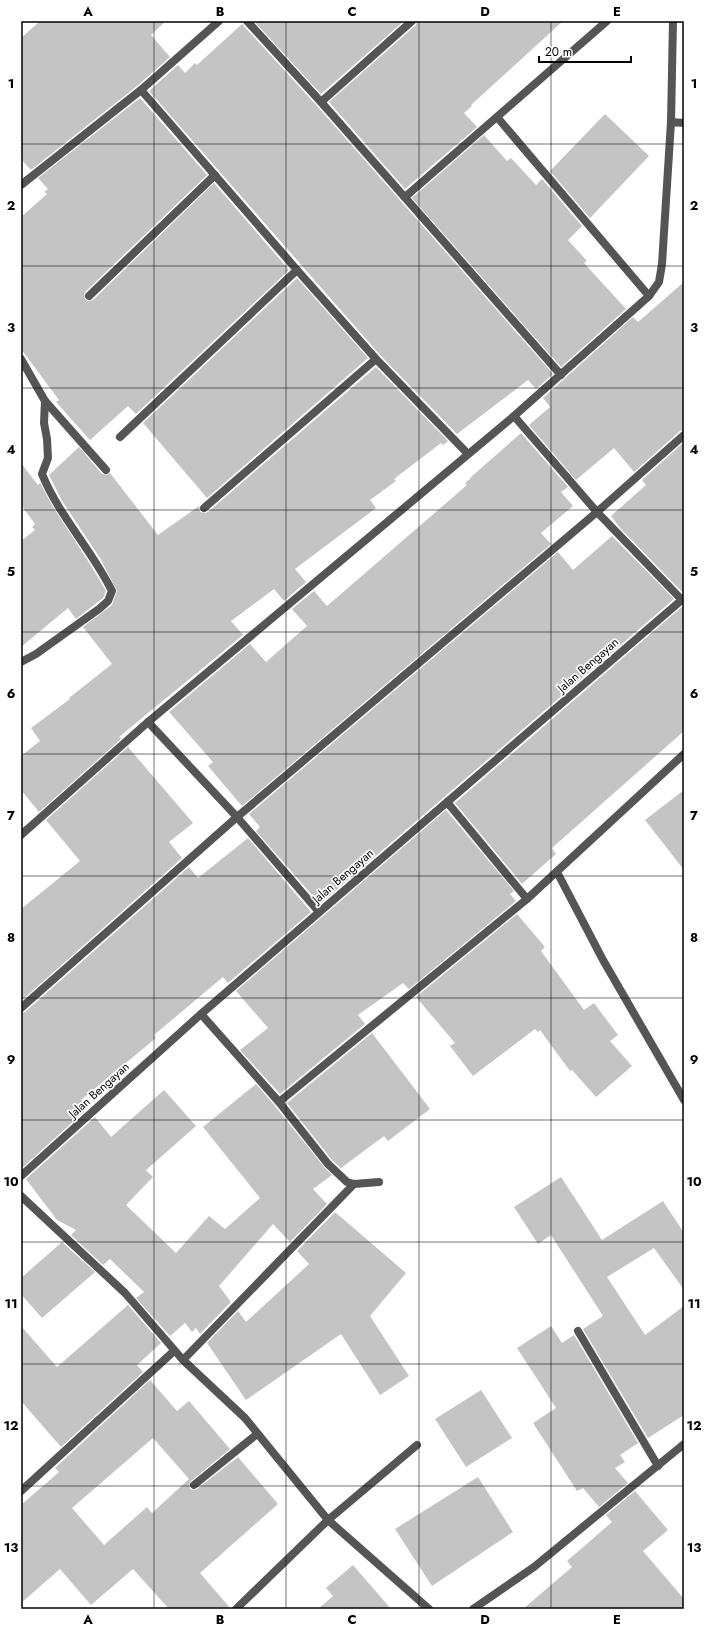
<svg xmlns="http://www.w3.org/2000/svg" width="705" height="1630" font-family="Jost,sans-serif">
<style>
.building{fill:#c4c4c4;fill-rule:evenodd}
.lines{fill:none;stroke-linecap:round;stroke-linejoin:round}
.minor{stroke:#555;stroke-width:8}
.tertiary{stroke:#555;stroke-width:8}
.grid{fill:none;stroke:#000;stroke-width:1;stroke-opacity:0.55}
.labels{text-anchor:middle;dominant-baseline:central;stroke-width:3.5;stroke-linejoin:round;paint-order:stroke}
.street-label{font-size:12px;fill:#000;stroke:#fff}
.neatline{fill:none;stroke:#000;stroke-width:1.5}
.grid-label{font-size:13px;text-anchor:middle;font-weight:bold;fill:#000}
</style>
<rect width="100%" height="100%" fill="#fff"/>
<!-- building -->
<g class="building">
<path d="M 40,21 L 166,21 L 151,35 L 170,57 L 137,86 L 31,170 L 21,159 L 21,38 Z"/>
<path d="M 254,21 L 404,21 L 321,94 Z"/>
<path d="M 417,21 L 563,21 L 471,105 L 472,106 L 464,113 L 477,127 L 405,189 L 329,102 L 416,25 Z"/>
<path d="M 242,24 L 317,106 L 553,374 L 536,389 L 528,380 L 457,434 L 380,355 L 149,91 L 178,65 L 185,73 L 195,63 L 197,65 Z"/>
<path d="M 140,98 L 207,175 L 85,292 L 84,295 L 85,299 L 88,301 L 93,300 L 214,183 L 289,270 L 136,414 L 128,406 L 90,440 L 56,402 L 59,400 L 21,349 L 21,217 L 47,194 L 44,192 L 48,189 L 38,178 Z"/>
<path d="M 605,114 L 649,156 L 590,218 L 550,171 Z"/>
<path d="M 484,135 L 507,161 L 511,158 L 536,185 L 542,179 L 582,226 L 568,240 L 587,261 L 584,263 L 626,309 L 561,367 L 412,198 Z"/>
<path d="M 297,278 L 368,358 L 207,498 L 143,423 Z"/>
<path d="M 684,282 L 684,430 L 680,431 L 634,472 L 614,448 L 576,480 L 529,425 L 550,407 L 543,398 L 633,317 L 638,322 Z"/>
<path d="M 376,367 L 448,441 L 443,445 L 441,443 L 394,479 L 396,481 L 370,500 L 376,508 L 295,569 L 306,582 L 284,601 L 274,589 L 231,621 L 243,635 L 119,737 L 121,739 L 39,812 L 21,790 L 21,756 L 40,741 L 31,728 L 70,699 L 69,698 L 112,664 L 83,627 L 112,605 L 117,591 L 100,558 L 62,501 L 49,475 L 79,447 L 102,474 L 107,475 L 110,473 L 158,535 L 199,506 L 200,512 L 205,513 L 208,512 Z"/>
<path d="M 521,433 L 568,487 L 561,492 L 573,506 L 541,533 L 551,544 L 242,806 L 208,766 L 213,762 L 169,712 L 250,644 L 266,662 L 307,626 L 292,609 L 314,591 L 327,606 L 467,485 L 465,483 L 471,478 L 471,477 Z"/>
<path d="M 684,442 L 684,593 L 683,593 L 620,528 L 611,516 L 646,485 L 642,480 Z"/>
<path d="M 21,463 L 38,485 L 40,483 L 53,507 L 90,564 L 106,591 L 103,598 L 76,619 L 68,608 L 21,647 L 21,541 L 35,530 L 32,527 L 35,524 L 21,505 Z"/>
<path d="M 612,536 L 674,599 L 320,904 L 256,831 L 260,827 L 249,814 L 558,552 L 573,570 Z"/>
<path d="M 684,605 L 684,731 L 552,848 L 556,854 L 522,884 L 455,803 Z"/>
<path d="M 128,747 L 193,823 L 169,842 L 182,858 L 21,1001 L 21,909 L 80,861 L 46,820 Z"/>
<path d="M 684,790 L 684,870 L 645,820 Z"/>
<path d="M 446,810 L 514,891 L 510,894 L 516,901 L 409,989 L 403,983 L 358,1015 L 365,1024 L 280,1094 L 240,1050 L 268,1028 L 236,991 Z"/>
<path d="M 248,838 L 311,912 L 228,983 L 223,977 L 154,1035 L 156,1038 L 81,1100 L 88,1108 L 21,1169 L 21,1013 L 25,1012 L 189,867 L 198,878 Z"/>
<path d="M 517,914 L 545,947 L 541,951 L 584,1010 L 594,1003 L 618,1035 L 610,1041 L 632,1066 L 596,1097 L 572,1070 L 570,1071 L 540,1030 L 538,1032 L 535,1029 L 473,1076 L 450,1046 L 455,1043 L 416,997 Z"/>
<path d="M 372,1033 L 430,1109 L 388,1141 L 384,1136 L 341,1168 L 332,1160 L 287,1103 Z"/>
<path d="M 256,1084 L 275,1106 L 324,1167 L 332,1175 L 313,1189 L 327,1204 L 290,1242 L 273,1224 L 219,1286 L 231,1302 L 200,1334 L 196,1328 L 192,1332 L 185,1323 L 170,1336 L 136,1298 L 144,1292 L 110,1259 L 103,1265 L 71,1235 L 76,1230 L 57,1220 L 26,1179 L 95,1117 L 111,1137 L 164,1090 L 196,1126 L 146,1170 L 153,1177 L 126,1205 L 176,1253 L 209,1216 L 225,1229 L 260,1198 L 203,1127 Z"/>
<path d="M 561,1177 L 602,1240 L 663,1201 L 684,1233 L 684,1290 L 654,1248 L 607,1277 L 645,1335 L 684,1306 L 684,1415 L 648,1438 L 583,1329 L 603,1316 L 551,1235 L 538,1244 L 514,1207 Z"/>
<path d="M 335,1212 L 406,1273 L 370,1316 L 409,1376 L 380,1395 L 341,1334 L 246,1400 L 207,1343 L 238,1311 L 246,1322 L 309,1264 L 297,1251 Z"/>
<path d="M 62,1242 L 95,1272 L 42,1318 L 21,1294 L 21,1278 Z"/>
<path d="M 128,1305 L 161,1343 L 137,1365 L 143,1372 L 61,1447 L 21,1401 L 21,1326 L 57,1367 Z"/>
<path d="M 551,1326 L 562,1343 L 574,1335 L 638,1443 L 620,1455 L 625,1462 L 615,1468 L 628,1483 L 599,1507 L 583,1488 L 577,1491 L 533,1423 L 556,1408 L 517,1348 Z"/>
<path d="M 150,1380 L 177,1411 L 189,1401 L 230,1449 L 191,1481 L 189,1485 L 190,1489 L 194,1490 L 197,1489 L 238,1457 L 278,1504 L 200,1573 L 231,1609 L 169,1609 L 133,1569 L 91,1605 L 60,1569 L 21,1603 L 21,1505 L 59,1472 L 55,1468 ZM 153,1438 L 189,1479 L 152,1513 L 147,1507 L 104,1545 L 72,1508 Z"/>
<path d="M 481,1390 L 512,1438 L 466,1467 L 435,1419 Z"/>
<path d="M 478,1477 L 513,1532 L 432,1586 L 395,1529 Z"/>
<path d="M 635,1491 L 668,1530 L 643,1551 L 684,1599 L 684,1609 L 523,1609 L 572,1567 L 567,1561 L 612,1522 L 606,1515 Z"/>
<path d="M 353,1565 L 391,1609 L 318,1609 L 333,1596 L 326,1588 Z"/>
</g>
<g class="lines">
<!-- minor -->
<g class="minor">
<path d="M 247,21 L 321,102 L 561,375"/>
<path d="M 141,90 L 297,270 L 376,359 L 468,454"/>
<path d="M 321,102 L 412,21"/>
<path d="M 497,117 L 649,296"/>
<path d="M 671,122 L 673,21"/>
<path d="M 21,185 L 141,90 L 219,21"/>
<path d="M 405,197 L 607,21"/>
<path d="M 89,296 L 215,175"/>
<path d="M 21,359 L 45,401 L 44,423 L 47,439 L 48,458 L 42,474 C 59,516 92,550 112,591 L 108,601 L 99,609 L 36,654 L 21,662"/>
<path d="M 45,401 L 106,470"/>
<path d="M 514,416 L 597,512 L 682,600"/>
<path d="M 120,437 L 297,270"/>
<path d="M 204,508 L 376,359"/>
<path d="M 148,722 L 237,817 L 319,912"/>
<path d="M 447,802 L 527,899 L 684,754"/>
<path d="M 21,835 L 148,722 L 514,416 L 649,296 L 659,282 L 662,264 L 671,122 L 684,123"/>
<path d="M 557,872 L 603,960 L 684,1100"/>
<path d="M 201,1014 L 279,1102 L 328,1164 L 347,1182 L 354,1184 L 379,1182"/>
<path d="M 279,1102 L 527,899"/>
<path d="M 21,1176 L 201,1014 L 684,598"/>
<path d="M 21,1196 L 125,1293 L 183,1360 L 245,1418 L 328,1520 L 429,1609"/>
<path d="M 578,1331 L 658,1466"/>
<path d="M 183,1360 L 354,1184"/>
<path d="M 194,1485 L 257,1434"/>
<path d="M 21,1491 L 174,1351"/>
<path d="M 236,1609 L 328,1520 L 417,1445"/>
<path d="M 473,1609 L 534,1567 L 684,1444"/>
</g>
<!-- tertiary -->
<path class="tertiary" d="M 21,1008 L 237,817 L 597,512 L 684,435"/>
</g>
<!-- grid -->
<path class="grid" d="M 154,21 L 154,1609M 286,21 L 286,1609M 419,21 L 419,1609M 551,21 L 551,1609M 21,144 L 684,144M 21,266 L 684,266M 21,388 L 684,388M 21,510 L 684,510M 21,632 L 684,632M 21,754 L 684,754M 21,876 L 684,876M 21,998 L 684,998M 21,1120 L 684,1120M 21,1242 L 684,1242M 21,1364 L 684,1364M 21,1486 L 684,1486"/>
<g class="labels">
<!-- street labels -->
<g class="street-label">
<text transform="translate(588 665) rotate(-41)">Jalan Bengayan</text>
<text transform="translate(343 876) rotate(-41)">Jalan Bengayan</text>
<text transform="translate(99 1090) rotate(-42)">Jalan Bengayan</text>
</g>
</g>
<!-- border -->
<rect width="705" height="1630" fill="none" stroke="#ffffff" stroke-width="44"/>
<!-- scale -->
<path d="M539 56v6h92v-6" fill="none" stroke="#000000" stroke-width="2"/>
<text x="545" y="56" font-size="12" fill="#000000" stroke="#ffffff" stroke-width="3" paint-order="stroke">20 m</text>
<rect x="22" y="22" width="661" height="1586" class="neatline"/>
<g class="grid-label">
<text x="88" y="16">A</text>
<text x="220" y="16">B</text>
<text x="352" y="16">C</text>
<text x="485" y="16">D</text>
<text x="617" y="16">E</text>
<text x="11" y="88">1</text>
<text x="694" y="88">1</text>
<text x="11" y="210">2</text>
<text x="694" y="210">2</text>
<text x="11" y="332">3</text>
<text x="694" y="332">3</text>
<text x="11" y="454">4</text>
<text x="694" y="454">4</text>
<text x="11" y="576">5</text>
<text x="694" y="576">5</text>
<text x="11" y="698">6</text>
<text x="694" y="698">6</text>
<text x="11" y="820">7</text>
<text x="694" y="820">7</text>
<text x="11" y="942">8</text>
<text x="694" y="942">8</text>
<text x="11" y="1064">9</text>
<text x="694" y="1064">9</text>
<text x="11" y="1186">10</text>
<text x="694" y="1186">10</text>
<text x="11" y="1308">11</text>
<text x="694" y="1308">11</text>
<text x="11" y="1430">12</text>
<text x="694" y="1430">12</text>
<text x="11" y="1552">13</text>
<text x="694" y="1552">13</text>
<text x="88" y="1624">A</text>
<text x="220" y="1624">B</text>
<text x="352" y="1624">C</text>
<text x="485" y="1624">D</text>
<text x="617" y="1624">E</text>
</g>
</svg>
